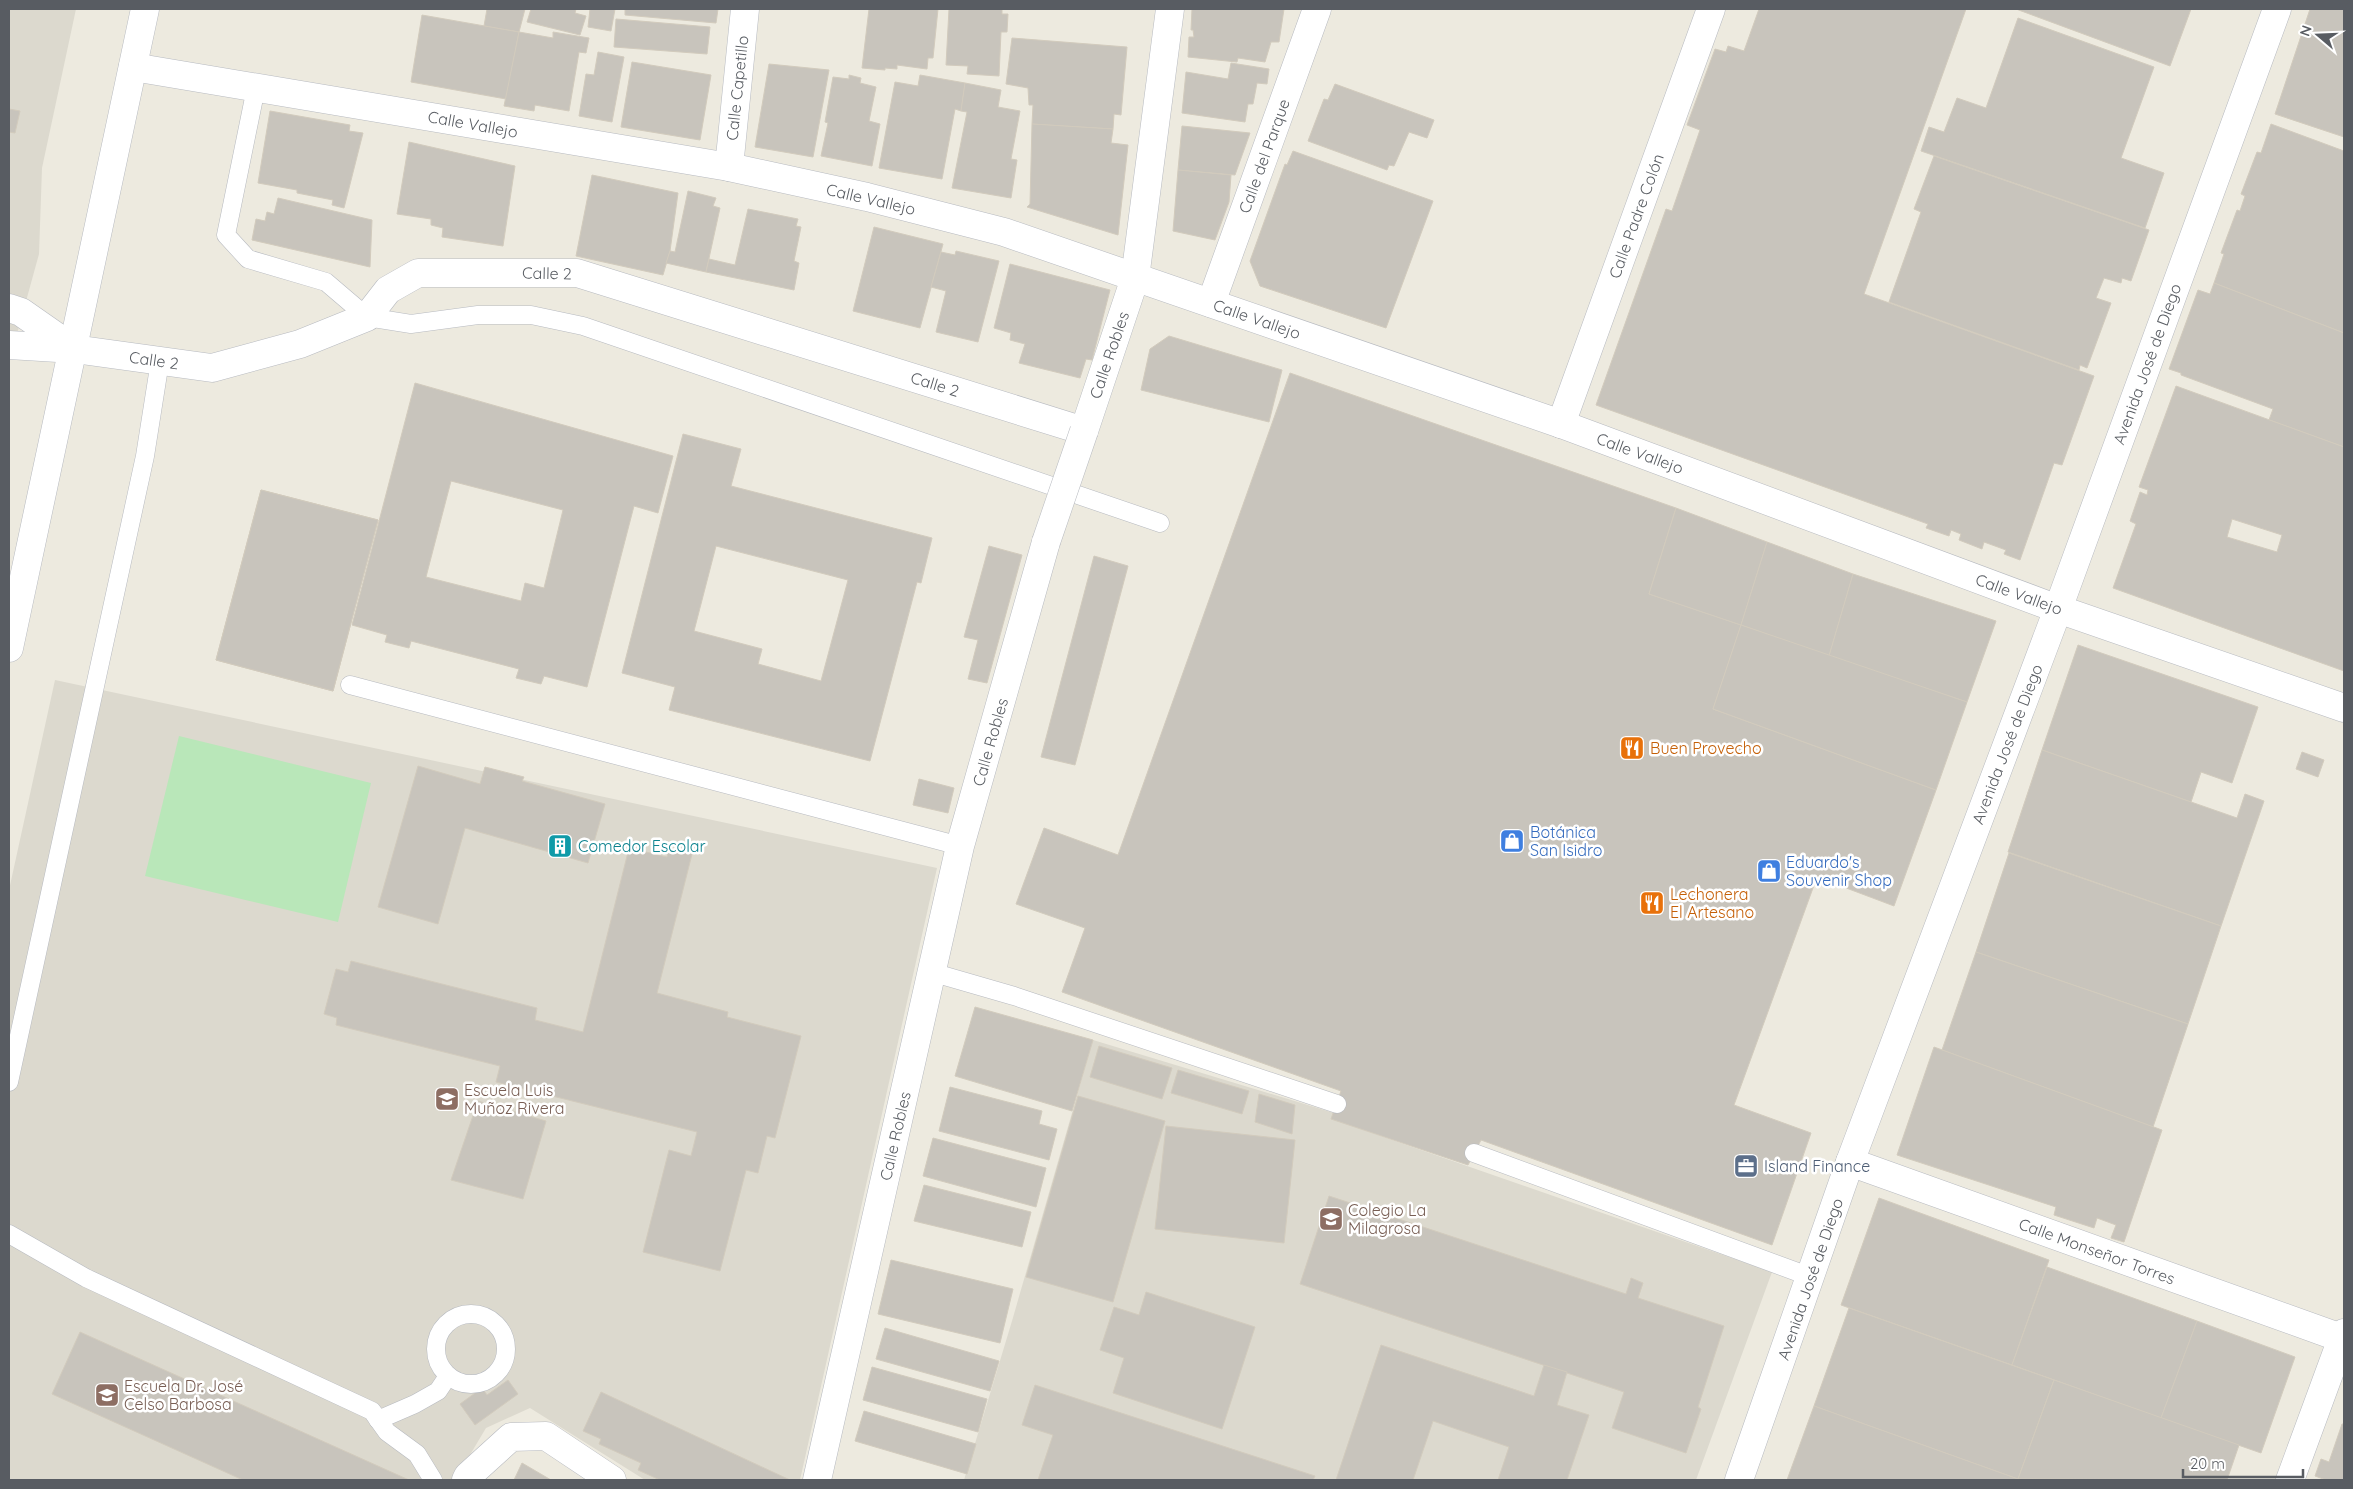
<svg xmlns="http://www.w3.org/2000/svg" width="2353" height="1489" font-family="Quicksand,sans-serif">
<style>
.education{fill:#dcd9ce}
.green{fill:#b9e7b9}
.building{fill:#c8c4bc;stroke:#d2cbbd;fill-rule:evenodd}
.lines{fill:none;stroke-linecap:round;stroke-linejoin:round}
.service-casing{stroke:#b7bac0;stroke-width:19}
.minor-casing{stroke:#b7bac0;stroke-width:29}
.tertiary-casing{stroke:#b7bac0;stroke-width:29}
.service{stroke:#fff;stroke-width:18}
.minor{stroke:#fff;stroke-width:28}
.tertiary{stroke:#fff;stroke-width:28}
.minor-bridge-casing{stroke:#b7bac0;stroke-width:29;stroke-linecap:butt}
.minor-bridge{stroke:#fff;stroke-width:28}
.labels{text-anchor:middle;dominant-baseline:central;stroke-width:5;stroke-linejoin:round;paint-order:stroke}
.street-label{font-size:16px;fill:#585c62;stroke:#fff}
.food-label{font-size:16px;fill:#c56008;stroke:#fff;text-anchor:start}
.shop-label{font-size:16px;fill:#366cbe;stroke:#fff;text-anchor:start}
.culture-label{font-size:16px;fill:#0d838f;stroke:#fff;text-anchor:start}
.education-label{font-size:16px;fill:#785e54;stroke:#fff;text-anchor:start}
.service-label{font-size:16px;fill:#4e5e75;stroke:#fff;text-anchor:start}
</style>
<rect width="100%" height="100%" fill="#edeadf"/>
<!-- education -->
<g class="education">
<path d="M 9,9 L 76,9 L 42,168 L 39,254 L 9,363 Z"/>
<path d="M 55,680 L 937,868 L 800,1480 L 645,1480 L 530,1408 L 486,1428 L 455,1480 L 9,1480 L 9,890 Z"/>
<path d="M 1093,1040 L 1334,1113 L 1332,1119 L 1772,1272 L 1696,1480 L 964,1480 L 1012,1321 Z"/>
</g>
<!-- green -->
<path class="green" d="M 179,736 L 371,783 L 338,922 L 145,876 Z"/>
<!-- building -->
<g class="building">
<path d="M 487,9 L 525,9 L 519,32 L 484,26 Z"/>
<path d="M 531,9 L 576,9 L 575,13 L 586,16 L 580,35 L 527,22 Z"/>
<path d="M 590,9 L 615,9 L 611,31 L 588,27 Z"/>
<path d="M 625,9 L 718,9 L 716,23 L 625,15 Z"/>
<path d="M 869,9 L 938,9 L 933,58 L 928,58 L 927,69 L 897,65 L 897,69 L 885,68 L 885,70 L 862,68 Z"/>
<path d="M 949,9 L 1002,9 L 1002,14 L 1008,14 L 1007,32 L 1001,32 L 999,76 L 967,74 L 968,66 L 946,65 Z"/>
<path d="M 1192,9 L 1284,9 L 1279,42 L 1271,42 L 1265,62 L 1238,58 L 1237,62 L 1188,57 L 1189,37 L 1194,37 L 1193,30 L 1191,30 Z"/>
<path d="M 1759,9 L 1966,9 L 1864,294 L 2094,376 L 2062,465 L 2054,463 L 2020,560 L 2004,554 L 2006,550 L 1984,542 L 1982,549 L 1959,540 L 1961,534 L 1951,530 L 1949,536 L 1926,528 L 1928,524 L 1596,405 L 1666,209 L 1672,211 L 1700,130 L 1687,125 L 1715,49 L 1726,52 L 1728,46 L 1744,51 Z"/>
<path d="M 2016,9 L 2191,9 L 2170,66 Z"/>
<path d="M 2310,9 L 2344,9 L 2344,137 L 2275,114 Z"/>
<path d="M 422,15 L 519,32 L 506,99 L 411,82 Z"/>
<path d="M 2018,18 L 2154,67 L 2121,158 L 2164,173 L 2145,228 L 1921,151 L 1929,127 L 1944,132 L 1957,98 L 1986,108 Z"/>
<path d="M 616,19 L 710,27 L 707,54 L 614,47 Z"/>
<path d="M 519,32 L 553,38 L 553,32 L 589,38 L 586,53 L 579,52 L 569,111 L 535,105 L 534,111 L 504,106 Z"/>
<path d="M 1012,38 L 1127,47 L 1121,115 L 1114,114 L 1113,129 L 1032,124 L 1033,105 L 1029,105 L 1028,88 L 1006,84 Z"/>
<path d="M 598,52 L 624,57 L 612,122 L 579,116 L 586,74 L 594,75 Z"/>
<path d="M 632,62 L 711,75 L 700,140 L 621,127 Z"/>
<path d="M 1231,63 L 1269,69 L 1267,84 L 1257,83 L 1253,104 L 1248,104 L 1245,122 L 1182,113 L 1186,72 L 1228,79 Z"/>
<path d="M 769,64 L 829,70 L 813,157 L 755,147 Z"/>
<path d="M 849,75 L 861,78 L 860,83 L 876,87 L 869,121 L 880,124 L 872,166 L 821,156 L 828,123 L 825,122 L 833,77 L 849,79 Z"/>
<path d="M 920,75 L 965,83 L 961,111 L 955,109 L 942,179 L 879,168 L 895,82 L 918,86 Z"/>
<path d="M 965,83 L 1001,90 L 998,107 L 1020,111 L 1011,159 L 1017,160 L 1011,198 L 952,188 L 967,112 L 961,111 Z"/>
<path d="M 1335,84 L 1434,120 L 1427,138 L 1409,132 L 1394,166 L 1389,165 L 1387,170 L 1308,141 L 1324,99 L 1328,100 Z"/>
<path d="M 9,109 L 20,111 L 15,133 L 9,132 Z"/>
<path d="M 270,111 L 350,125 L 349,131 L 363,133 L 344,208 L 332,205 L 333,200 L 297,193 L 297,190 L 258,183 Z"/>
<path d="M 1032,124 L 1113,129 L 1111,143 L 1128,145 L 1118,235 L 1027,207 L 1030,204 Z"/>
<path d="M 2271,124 L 2344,151 L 2344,333 L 2214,283 L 2224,254 L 2221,253 L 2237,210 L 2240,211 L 2245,196 L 2241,194 L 2257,152 L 2261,153 Z"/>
<path d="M 1182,126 L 1250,133 L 1235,175 L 1178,170 Z"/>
<path d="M 409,142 L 515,166 L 503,246 L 442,237 L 443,228 L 431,225 L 431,219 L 397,214 Z"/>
<path d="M 1293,151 L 1433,201 L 1386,328 L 1260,286 L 1250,261 L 1285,164 L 1287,165 Z"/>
<path d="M 1934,156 L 2149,230 L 2131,281 L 2122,278 L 2121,283 L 2104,278 L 2096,298 L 2111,303 L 2087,368 L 2080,365 L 2079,370 L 1889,302 L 1921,212 L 1914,209 Z"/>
<path d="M 1178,170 L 1231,175 L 1229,202 L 1215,240 L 1173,231 Z"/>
<path d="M 592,175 L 678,193 L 670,251 L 663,275 L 576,256 Z"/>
<path d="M 688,191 L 716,198 L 713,206 L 720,208 L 706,272 L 666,263 L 670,251 L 675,252 Z"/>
<path d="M 278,198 L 372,220 L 370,267 L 252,240 L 256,219 L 265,221 L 267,212 L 274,214 Z"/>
<path d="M 748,209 L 798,219 L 796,226 L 801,227 L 794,261 L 799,263 L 794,290 L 706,272 L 709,259 L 735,265 Z"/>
<path d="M 874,227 L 943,244 L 920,328 L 853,311 Z"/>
<path d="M 956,251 L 999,261 L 978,342 L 936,332 L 946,291 L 931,287 L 941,252 L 955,255 Z"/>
<path d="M 1010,264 L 1110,290 L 1092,360 L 1086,359 L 1080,378 L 1019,363 L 1025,344 L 1010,340 L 1011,333 L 994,328 Z"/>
<path d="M 2214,283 L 2344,333 L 2344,447 L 2269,420 L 2273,409 L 2181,375 L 2181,373 L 2169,369 L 2198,290 L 2210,294 Z"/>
<path d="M 1169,336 L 1282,370 L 1269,422 L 1141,390 L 1150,349 Z"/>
<path d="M 1290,373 L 1676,508 L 1649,594 L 1741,625 L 1713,709 L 1936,790 L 1894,906 L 1817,877 L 1734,1105 L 1811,1133 L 1772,1245 L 1481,1140 L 1468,1165 L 1331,1119 L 1341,1091 L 1062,992 L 1085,928 L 1016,904 L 1044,828 L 1118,855 Z"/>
<path d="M 415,383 L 673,456 L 658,513 L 634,506 L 587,687 L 544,676 L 541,684 L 516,678 L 519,669 L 411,641 L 409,648 L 385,642 L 387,635 L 352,625 ZM 451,481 L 563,510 L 544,588 L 525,583 L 521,601 L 426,577 Z"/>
<path d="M 2176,386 L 2344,447 L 2344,671 L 2113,588 L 2136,524 L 2130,521 L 2140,492 L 2147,495 L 2148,490 L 2139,487 ZM 2232,519 L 2282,535 L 2277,552 L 2227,537 Z"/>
<path d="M 683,434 L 741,449 L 731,486 L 932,538 L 921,583 L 917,582 L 870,761 L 669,710 L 675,687 L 622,673 ZM 716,546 L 848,580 L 821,681 L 758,664 L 762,649 L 694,631 Z"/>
<path d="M 261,490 L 378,520 L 333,691 L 216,660 Z"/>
<path d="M 261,490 L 378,520 L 333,691 L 216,660 Z"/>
<path d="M 1676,508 L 1767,542 L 1741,625 L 1649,594 Z"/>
<path d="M 1767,542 L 1853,574 L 1829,656 L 1741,625 Z"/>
<path d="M 989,546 L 1022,555 L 987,683 L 968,679 L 978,640 L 964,637 Z"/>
<path d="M 1094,556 L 1128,566 L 1075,765 L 1041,757 Z"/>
<path d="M 1853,574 L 1996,621 L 1967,702 L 1829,656 Z"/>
<path d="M 1741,625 L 1967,702 L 1936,790 L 1713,709 Z"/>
<path d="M 2078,645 L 2258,707 L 2232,783 L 2201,772 L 2191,802 L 2042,750 Z"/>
<path d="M 2042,750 L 2237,818 L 2245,794 L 2264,801 L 2221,926 L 2008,852 Z"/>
<path d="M 2302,752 L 2324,760 L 2318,777 L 2296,769 Z"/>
<path d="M 418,766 L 480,784 L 485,767 L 524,777 L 522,781 L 605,804 L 588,863 L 465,828 L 438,924 L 378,907 Z"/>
<path d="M 919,779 L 954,788 L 948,813 L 913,805 Z"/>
<path d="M 629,848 L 667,857 L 669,848 L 692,854 L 657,993 L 728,1012 L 727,1017 L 801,1036 L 775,1138 L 767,1136 L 758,1173 L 746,1170 L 720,1271 L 643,1252 L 669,1150 L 691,1156 L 697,1132 L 496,1082 L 500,1066 L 336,1025 L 337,1018 L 324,1014 L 336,969 L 348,972 L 351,961 L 537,1008 L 535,1020 L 583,1032 Z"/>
<path d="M 2009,853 L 2221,926 L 2188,1024 L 1976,952 Z"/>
<path d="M 1976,952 L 2188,1024 L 2153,1127 L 1942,1050 Z"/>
<path d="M 975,1007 L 1093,1040 L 1072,1111 L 955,1076 Z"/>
<path d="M 1099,1046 L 1172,1068 L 1162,1099 L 1090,1077 Z"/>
<path d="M 1934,1047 L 2162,1130 L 2124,1242 L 2111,1238 L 2116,1225 L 2097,1218 L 2094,1228 L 2054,1215 L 2056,1207 L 1897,1155 Z"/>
<path d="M 1178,1070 L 1249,1091 L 1242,1114 L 1171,1093 Z"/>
<path d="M 950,1087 L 1042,1111 L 1039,1124 L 1057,1129 L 1049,1160 L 939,1131 Z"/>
<path d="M 1259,1094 L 1295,1105 L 1292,1134 L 1255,1122 Z"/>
<path d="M 1078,1096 L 1165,1121 L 1113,1302 L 1026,1277 Z"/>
<path d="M 478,1101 L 546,1121 L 523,1199 L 451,1180 Z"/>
<path d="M 1166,1126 L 1295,1140 L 1284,1243 L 1155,1229 Z"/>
<path d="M 933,1138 L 1046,1168 L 1036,1207 L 923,1176 Z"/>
<path d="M 924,1185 L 1031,1212 L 1022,1247 L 914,1221 Z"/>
<path d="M 1329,1196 L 1626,1294 L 1631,1278 L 1643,1283 L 1638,1298 L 1724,1326 L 1698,1407 L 1701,1409 L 1686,1453 L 1612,1428 L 1624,1392 L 1300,1284 Z"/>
<path d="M 1879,1198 L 2049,1260 L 2012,1365 L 1841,1305 Z"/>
<path d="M 891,1260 L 1013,1289 L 1000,1343 L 878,1314 Z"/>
<path d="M 2047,1267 L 2197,1321 L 2161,1418 L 2012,1365 Z"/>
<path d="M 1146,1292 L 1255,1327 L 1222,1429 L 1113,1393 L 1124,1358 L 1100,1350 L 1114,1307 L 1139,1315 Z"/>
<path d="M 1849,1308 L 2054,1380 L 2018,1479 L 1814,1406 Z"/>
<path d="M 2197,1321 L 2295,1357 L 2261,1453 L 2161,1418 Z"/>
<path d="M 885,1328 L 999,1361 L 990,1391 L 876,1359 Z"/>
<path d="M 80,1332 L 409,1480 L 243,1480 L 52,1394 Z"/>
<path d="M 1381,1345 L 1534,1396 L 1544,1365 L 1567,1372 L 1557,1405 L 1589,1415 L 1567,1480 L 1498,1480 L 1509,1447 L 1433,1421 L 1413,1480 L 1336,1480 Z"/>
<path d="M 872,1367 L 987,1399 L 978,1432 L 863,1400 Z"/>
<path d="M 508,1380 L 518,1394 L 475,1425 L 460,1404 L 482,1388 L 487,1395 Z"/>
<path d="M 2054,1380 L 2239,1445 L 2227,1480 L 2018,1479 Z"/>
<path d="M 1035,1385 L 1315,1476 L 1313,1480 L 1038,1480 L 1053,1435 L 1022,1425 Z"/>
<path d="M 601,1392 L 790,1480 L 660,1480 L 638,1470 L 641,1463 L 599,1444 L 601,1439 L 583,1431 Z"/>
<path d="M 1814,1406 L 2018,1479 L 2020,1480 L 1787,1480 Z"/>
<path d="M 864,1411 L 976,1444 L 967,1474 L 855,1441 Z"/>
<path d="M 2342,1424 L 2344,1424 L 2344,1480 L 2326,1480 L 2315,1476 L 2321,1459 L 2329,1462 Z"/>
<path d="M 522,1463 L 551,1480 L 514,1480 Z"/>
</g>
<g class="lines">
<defs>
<g id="service">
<path d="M 256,88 L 226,235 L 248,259 L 326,282 L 367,317 L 411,324 L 478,315 L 531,315 L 583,326 L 1160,523"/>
<path d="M 350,685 L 960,846"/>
<path d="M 931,972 L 1014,996 L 1337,1104"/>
<path d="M 9,1082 L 145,456 L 160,361"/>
<path d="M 1474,1153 L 1811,1277"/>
<path d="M 9,1234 L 86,1278 L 372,1411 L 387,1432 L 417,1454 L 433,1480"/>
<circle cx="471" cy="1349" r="35"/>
<path d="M 378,1420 L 415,1404 L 438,1391 L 448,1376"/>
</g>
<g id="minor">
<path d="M 133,67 L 729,167 L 867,197 L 1004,232 L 1561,424 L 2058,609 L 2344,708"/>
<path d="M 729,167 L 745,9"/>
<path d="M 1211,303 L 1317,9"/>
<path d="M 9,308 L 21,312 L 74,349"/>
<path d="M 9,345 L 74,349 L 212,368 L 300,344 L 367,317 L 388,290 L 418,273 L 577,273 L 1084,431 L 1135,278 L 1170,9"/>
<path d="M 1561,424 L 1711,9"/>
<path d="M 1850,1162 L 2344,1339"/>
<path d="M 466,1480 L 468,1476 L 511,1437 L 546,1436 L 612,1480"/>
<path d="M 817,1480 L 960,846 L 1046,542"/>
<path d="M 2290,1480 L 2344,1333"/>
</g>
<g id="tertiary">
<path d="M 9,648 L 145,9"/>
<path d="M 1739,1480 L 1850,1162 L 2058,609 L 2277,9"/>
</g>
</defs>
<!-- service casing -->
<use href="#service" class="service-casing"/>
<!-- minor casing -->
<use href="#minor" class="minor-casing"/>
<!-- tertiary casing -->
<use href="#tertiary" class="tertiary-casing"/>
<!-- service -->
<use href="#service" class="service"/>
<!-- minor -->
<use href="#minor" class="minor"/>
<!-- tertiary -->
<use href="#tertiary" class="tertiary"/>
<defs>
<path id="minor-bridge" d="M 1046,542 L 1084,431"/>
</defs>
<!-- minor-bridge casing -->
<use href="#minor-bridge" class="minor-bridge-casing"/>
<!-- minor-bridge -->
<use href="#minor-bridge" class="minor-bridge"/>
</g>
<!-- icons -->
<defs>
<symbol id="restaurant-square" viewBox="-11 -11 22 22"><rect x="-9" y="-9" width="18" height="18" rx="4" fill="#e8710a" stroke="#fff"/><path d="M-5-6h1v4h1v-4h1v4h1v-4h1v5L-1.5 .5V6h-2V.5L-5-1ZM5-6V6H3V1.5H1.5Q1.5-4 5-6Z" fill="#fff"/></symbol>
<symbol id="shop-square" viewBox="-11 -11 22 22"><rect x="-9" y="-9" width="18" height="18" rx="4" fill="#3f7fe0" stroke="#fff"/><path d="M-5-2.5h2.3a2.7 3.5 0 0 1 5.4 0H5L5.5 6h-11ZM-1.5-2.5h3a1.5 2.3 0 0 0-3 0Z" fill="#fff"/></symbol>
<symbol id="building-square" viewBox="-11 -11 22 22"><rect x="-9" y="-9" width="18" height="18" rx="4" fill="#0f9aa8" stroke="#fff"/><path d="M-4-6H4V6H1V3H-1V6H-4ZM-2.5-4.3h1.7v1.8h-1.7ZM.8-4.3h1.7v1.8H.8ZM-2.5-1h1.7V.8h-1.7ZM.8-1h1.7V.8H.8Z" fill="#fff"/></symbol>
<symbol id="school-square" viewBox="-11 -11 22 22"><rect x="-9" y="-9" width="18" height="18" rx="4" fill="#8d6e63" stroke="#fff"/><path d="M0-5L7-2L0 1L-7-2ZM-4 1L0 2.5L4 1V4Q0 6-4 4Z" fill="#fff"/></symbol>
<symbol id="office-square" viewBox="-11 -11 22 22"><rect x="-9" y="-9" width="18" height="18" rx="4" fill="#5c6f8a" stroke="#fff"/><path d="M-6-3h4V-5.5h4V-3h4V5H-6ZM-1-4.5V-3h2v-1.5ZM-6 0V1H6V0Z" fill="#fff"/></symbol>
<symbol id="university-square" viewBox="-11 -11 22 22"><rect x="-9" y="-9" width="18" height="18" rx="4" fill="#8d6e63" stroke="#fff"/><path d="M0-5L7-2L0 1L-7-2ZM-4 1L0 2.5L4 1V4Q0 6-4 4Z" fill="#fff"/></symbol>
</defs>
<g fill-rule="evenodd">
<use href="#restaurant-square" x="1618" y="734" width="28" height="28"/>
<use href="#shop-square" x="1498" y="827" width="28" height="28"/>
<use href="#building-square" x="546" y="832" width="28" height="28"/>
<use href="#shop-square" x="1755" y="857" width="28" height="28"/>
<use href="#restaurant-square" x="1638" y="889" width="28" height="28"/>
<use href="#school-square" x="433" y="1085" width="28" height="28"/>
<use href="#office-square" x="1732" y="1152" width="28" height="28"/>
<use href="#university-square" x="1317" y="1205" width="28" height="28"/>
<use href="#school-square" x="93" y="1381" width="28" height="28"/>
</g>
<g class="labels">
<!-- street labels -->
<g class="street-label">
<text transform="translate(737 88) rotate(-84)">Calle Capetillo</text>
<text transform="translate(473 124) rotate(10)">Calle Vallejo</text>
<text transform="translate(1264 156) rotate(-70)">Calle del Parque</text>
<text transform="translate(871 199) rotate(13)">Calle Vallejo</text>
<text transform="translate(1636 216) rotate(-70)">Calle Padre Colón</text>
<text transform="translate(547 273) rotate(1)">Calle 2</text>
<text transform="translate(1257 319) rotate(19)">Calle Vallejo</text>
<text transform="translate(1109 355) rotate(-71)">Calle Robles</text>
<text transform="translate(154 360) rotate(8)">Calle 2</text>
<text transform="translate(2147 364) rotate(-70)">Avenida José de Diego</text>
<text transform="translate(935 384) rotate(17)">Calle 2</text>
<text transform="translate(1640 453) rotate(20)">Calle Vallejo</text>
<text transform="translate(2019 594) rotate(20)">Calle Vallejo</text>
<text transform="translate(990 742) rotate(-74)">Calle Robles</text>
<text transform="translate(2007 744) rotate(-69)">Avenida José de Diego</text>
<text transform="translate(895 1136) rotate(-77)">Calle Robles</text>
<text transform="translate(2097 1251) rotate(20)">Calle Monseñor Torres</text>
<text transform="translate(1810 1279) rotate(-71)">Avenida José de Diego</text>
</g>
<!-- food labels -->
<g class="food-label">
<text x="1650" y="748">Buen Provecho</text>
<text x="1670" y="894">Lechonera<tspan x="1670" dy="18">El Artesano</tspan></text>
</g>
<!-- shop labels -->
<g class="shop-label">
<text x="1530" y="832">Botánica<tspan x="1530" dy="18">San Isidro</tspan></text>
<text x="1786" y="862">Eduardo's<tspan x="1786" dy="18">Souvenir Shop</tspan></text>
</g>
<!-- culture labels -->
<g class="culture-label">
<text x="578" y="846">Comedor Escolar</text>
</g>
<!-- education labels -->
<g class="education-label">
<text x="464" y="1090">Escuela Luis<tspan x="464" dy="18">Muñoz Rivera</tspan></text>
<text x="1348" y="1210">Colegio La<tspan x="1348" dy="18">Milagrosa</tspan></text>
<text x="124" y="1386">Escuela Dr. José<tspan x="124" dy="18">Celso Barbosa</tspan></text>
</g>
<!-- service labels -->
<g class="service-label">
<text x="1764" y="1166">Island Finance</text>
</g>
</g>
<!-- border -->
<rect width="2353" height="1489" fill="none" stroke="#585c62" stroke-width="20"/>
<!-- north arrow -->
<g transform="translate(2318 35) rotate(289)" stroke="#ffffff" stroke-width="4" paint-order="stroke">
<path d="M0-4L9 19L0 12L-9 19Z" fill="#585c62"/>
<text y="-8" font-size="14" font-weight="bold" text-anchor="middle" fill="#585c62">N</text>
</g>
<!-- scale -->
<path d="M2183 1469v8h120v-8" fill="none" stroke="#585c62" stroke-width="2.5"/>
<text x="2190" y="1469" font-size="15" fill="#585c62" stroke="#ffffff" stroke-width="4" paint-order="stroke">20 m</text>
</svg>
